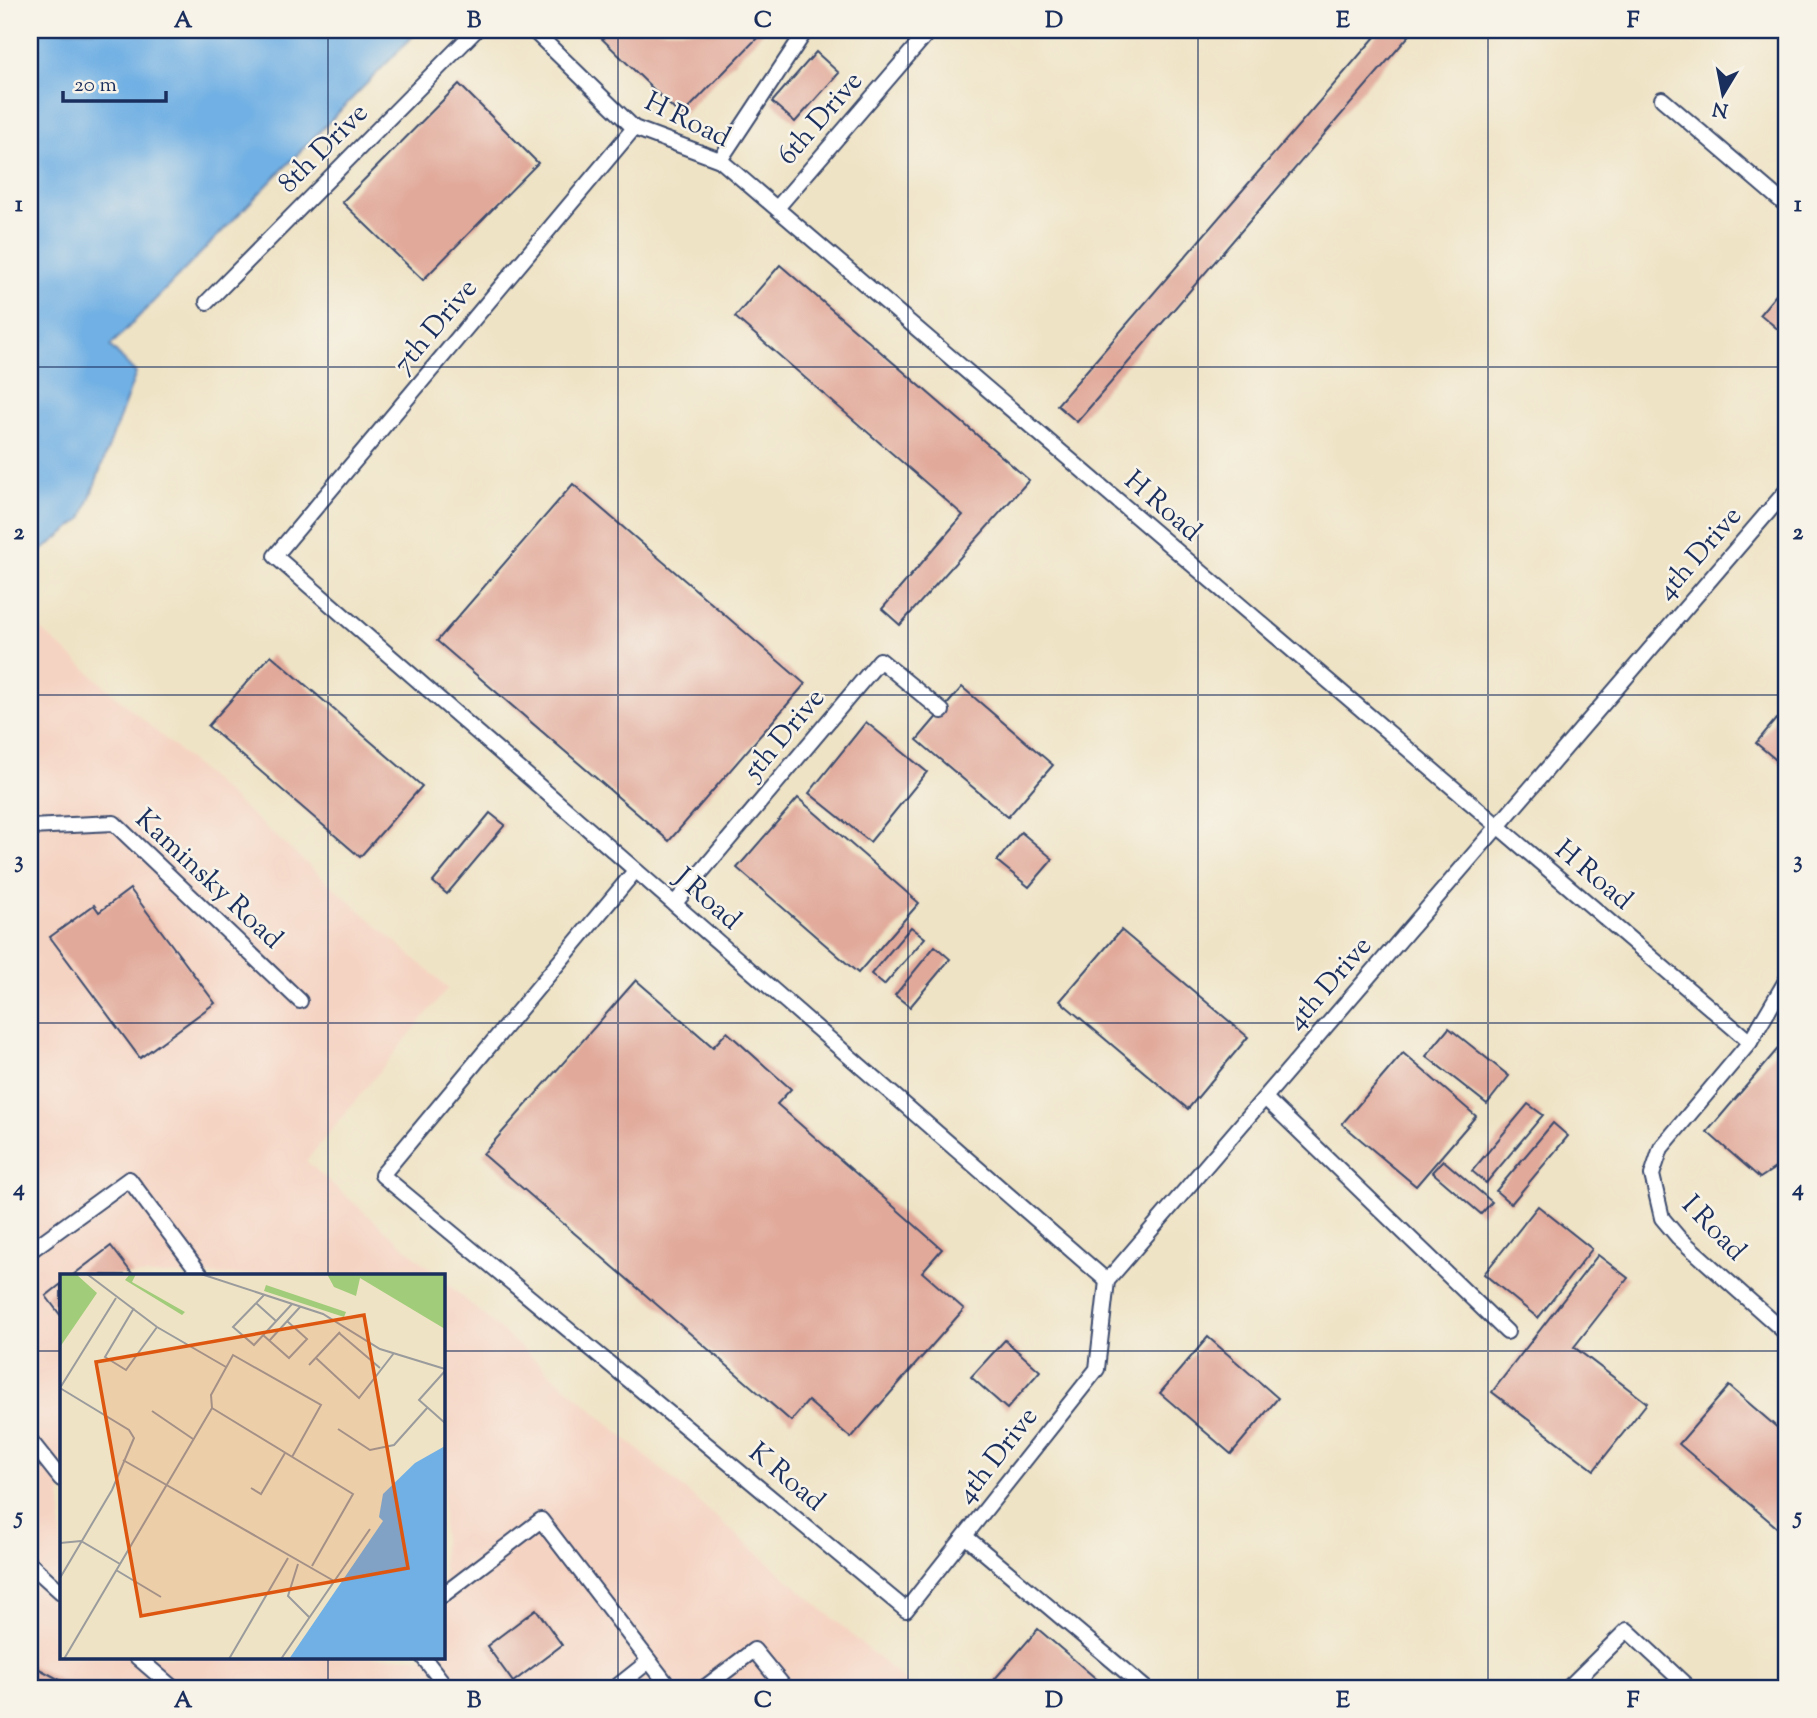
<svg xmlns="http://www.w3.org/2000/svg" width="1817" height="1718" font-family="'Sorts Mill Goudy',serif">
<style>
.built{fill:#f5d3c2}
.water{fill:#71b0e4;stroke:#4670a1;stroke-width:2}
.building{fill:#e1a99a}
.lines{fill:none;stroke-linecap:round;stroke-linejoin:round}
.lane-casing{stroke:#3b4a6d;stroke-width:18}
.lane{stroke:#fff;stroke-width:14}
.grid{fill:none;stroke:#1b2f5e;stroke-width:2;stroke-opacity:0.55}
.labels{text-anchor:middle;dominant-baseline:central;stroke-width:5;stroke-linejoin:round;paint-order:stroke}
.street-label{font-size:28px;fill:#1b2f5e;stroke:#f7f3e8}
.inset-road{fill:none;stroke:#9a9b9c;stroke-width:2}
.view{fill:#de5710;fill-opacity:0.15;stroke:#de5710;stroke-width:3.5}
.inset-edge{fill:none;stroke:#1b2f5e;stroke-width:3.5}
.neatline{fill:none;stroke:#1b2f5e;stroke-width:2.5}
.grid-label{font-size:23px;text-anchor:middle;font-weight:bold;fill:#1b2f5e}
</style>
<rect width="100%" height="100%" fill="#f7f3e8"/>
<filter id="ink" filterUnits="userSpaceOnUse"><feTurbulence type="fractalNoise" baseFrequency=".0143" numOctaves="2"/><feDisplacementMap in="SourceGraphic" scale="14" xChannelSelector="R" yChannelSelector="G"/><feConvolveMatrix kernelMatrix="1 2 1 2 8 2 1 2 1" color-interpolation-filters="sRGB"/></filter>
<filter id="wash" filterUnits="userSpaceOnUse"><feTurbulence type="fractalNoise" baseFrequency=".00686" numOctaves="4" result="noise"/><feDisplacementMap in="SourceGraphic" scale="28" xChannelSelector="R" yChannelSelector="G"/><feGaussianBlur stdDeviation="1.57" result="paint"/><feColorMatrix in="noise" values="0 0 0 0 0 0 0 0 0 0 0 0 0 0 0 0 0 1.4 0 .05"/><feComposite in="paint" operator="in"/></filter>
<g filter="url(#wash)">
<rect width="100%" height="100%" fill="#efe3c5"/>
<!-- built -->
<path class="built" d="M 30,620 L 448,988 L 306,1161 L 437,1275 L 61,1275 L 61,1657 L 443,1657 L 443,1280 L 913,1688 L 30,1688 Z"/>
<!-- water -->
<path class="water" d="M 30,30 L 419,30 L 110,346 L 136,373 L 82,519 L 30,560 Z"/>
<g id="blocks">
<!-- building -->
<g class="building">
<path d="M 593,30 L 765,30 L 681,116 Z"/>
<path d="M 1381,30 L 1414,30 L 1077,422 L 1057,405 Z"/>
<path d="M 816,52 L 839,73 L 795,122 L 772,102 Z"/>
<path d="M 459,84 L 538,163 L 423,280 L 342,202 Z"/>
<path d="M 780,265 L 1029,480 L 900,625 L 882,609 L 963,515 L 735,317 Z"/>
<path d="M 1785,284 L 1787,286 L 1787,337 L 1760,314 Z"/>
<path d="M 573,484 L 805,684 L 669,841 L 437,641 Z"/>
<path d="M 271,655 L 422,786 L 360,857 L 208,726 Z"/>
<path d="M 962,687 L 1053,765 L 1008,817 L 917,740 Z"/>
<path d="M 1776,719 L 1787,728 L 1787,769 L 1756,743 Z"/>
<path d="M 866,722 L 927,772 L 870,842 L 809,793 Z"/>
<path d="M 798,798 L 919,903 L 858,973 L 737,868 Z"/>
<path d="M 490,813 L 505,825 L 447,894 L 433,882 Z"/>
<path d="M 1021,832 L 1053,859 L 1029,887 L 997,861 Z"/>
<path d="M 130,889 L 215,1003 L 140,1058 L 50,937 L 94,905 L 99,912 Z"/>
<path d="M 911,927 L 925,938 L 884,985 L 871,974 Z"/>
<path d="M 1121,930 L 1248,1037 L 1188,1109 L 1060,1001 Z"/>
<path d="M 935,946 L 950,959 L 910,1007 L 895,995 Z"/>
<path d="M 636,980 L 713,1047 L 727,1032 L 791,1089 L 777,1104 L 942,1249 L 922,1272 L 964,1309 L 851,1438 L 808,1401 L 791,1421 L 483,1154 Z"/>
<path d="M 1449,1028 L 1509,1076 L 1487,1104 L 1426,1056 Z"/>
<path d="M 1787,1038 L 1787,1160 L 1760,1178 L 1707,1132 Z"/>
<path d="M 1403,1053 L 1476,1116 L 1416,1186 L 1342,1124 Z"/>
<path d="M 1528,1104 L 1543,1115 L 1486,1183 L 1472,1171 Z"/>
<path d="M 1553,1123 L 1568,1136 L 1511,1204 L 1496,1191 Z"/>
<path d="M 1443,1160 L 1492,1202 L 1481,1214 L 1432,1172 Z"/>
<path d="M 1538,1206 L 1592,1249 L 1538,1318 L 1484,1274 Z"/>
<path d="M 111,1246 L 133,1275 L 73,1275 Z"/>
<path d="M 1598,1255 L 1628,1278 L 1574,1347 L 1647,1403 L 1594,1470 L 1492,1392 Z"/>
<path d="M 61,1284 L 61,1316 L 46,1296 Z"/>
<path d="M 1208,1337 L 1278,1398 L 1231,1454 L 1160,1393 Z"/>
<path d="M 1005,1340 L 1040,1371 L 1007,1409 L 971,1377 Z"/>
<path d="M 1729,1386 L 1787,1436 L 1787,1536 L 1679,1444 Z"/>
<path d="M 536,1609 L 562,1645 L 513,1682 L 487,1646 Z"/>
<path d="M 1038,1629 L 1107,1688 L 987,1688 Z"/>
<path d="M 30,1664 L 75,1688 L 30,1688 Z"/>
</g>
</g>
</g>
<g filter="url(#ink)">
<use href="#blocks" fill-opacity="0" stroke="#3b4a6d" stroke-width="2"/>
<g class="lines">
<defs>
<g id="lane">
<path d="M 533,30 L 634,128 L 720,160 L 1750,1042"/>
<path d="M 1662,99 L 1787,206"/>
<path d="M 634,128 L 275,556 L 1107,1281"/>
<path d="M 720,160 L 806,30"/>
<path d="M 777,208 L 930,30"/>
<path d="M 207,302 L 476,30"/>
<path d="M 30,827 L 114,823 L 300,1001"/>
<path d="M 635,871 L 382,1175 L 906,1610 L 1097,1369 L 1107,1281 L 1787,490"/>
<path d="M 675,903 L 880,660 L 942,711"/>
<path d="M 1787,979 L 1750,1042 L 1661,1148 L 1652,1175 L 1662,1218 L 1678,1237 L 1787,1334"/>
<path d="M 1265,1098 L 1507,1332"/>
<path d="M 30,1251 L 129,1179 L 201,1275"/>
<path d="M 30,1440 L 61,1479"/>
<path d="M 966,1537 L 1145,1688"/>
<path d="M 30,1564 L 61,1592"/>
<path d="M 443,1595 L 541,1520 L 670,1688"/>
<path d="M 137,1657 L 173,1688"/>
<path d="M 423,1657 L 447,1688"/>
<path d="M 615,1688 L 649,1661"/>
<path d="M 704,1688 L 754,1650 L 785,1688"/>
<path d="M 1568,1688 L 1627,1630 L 1689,1688"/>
</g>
</defs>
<!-- lane casing -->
<use href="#lane" class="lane-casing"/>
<!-- lane -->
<use href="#lane" class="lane"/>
</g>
</g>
<!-- grid -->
<path class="grid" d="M 328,30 L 328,1275M 618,30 L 618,1688M 908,30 L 908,1688M 1198,30 L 1198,1688M 1488,30 L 1488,1688M 30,367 L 1787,367M 30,695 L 1787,695M 30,1023 L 1787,1023M 30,1351 L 61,1351M 443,1351 L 1787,1351M 328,1657 L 328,1688"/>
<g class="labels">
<!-- street labels -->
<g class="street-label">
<text transform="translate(821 119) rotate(-49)">6th Drive</text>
<text transform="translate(687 121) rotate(26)">H Road</text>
<text transform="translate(324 149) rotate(-45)">8th Drive</text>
<text transform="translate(436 327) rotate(-50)">7th Drive</text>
<text transform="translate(1162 507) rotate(41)">H Road</text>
<text transform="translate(1700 554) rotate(-49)">4th Drive</text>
<text transform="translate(785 735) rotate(-50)">5th Drive</text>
<text transform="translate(1593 876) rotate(40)">H Road</text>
<text transform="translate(208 880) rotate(43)">Kaminsky Road</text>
<text transform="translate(707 900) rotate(41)">J Road</text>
<text transform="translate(1330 984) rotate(-49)">4th Drive</text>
<text transform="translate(1713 1229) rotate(46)">I Road</text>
<text transform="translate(998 1456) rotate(-52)">4th Drive</text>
<text transform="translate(786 1478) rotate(40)">K Road</text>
</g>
</g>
<!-- overview -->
<g transform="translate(60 1274)">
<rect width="385" height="385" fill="#efe3c5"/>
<path d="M 0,0 L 16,0 L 37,19 L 0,73 ZM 70,0 L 76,0 L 72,8 L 125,38 L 122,41 L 65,6 ZM 267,0 L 385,0 L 385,55 L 300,4 L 296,22 L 274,13 ZM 206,11 L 286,38 L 284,43 L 204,17 Z" fill="#a1cc79"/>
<path d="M 385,172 L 385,385 L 229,385 L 323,247 L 319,243 L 323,220 L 355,189 Z" fill="#71b0e4"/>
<path class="inset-road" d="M 27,0 L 97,53 L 166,93M 141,0 L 263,40 L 320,75 L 385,95M 204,21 L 173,53 L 194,71 L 232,30M 196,29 L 216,47M 74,34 L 45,83 L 66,96 L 97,53M 279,59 L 320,94M 203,61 L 229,84 L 247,65 L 227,47M 209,67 L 240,33M 256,84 L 299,124 L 334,79M 249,91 L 280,58M 385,97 L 359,126 L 385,149M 0,114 L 56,24M 152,134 L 293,220 L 252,292M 92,137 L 133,165M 278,155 L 310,176 L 334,171 L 368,133M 63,186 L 274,307M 191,214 L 201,220 L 225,179M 0,269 L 21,267 L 60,290M 238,290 L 228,322 L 249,343M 56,296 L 101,323M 0,304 L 52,216 L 74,164 L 69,156 L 0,114M 4,385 L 152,134 L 151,121 L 173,81 L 261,131 L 232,183M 169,385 L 228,284M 221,385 L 310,255"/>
<path class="view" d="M 304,41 L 348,294 L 81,342 L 36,88 Z"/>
<rect width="385" height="385" class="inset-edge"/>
</g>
<!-- margin -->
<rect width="1817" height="1718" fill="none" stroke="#f7f3e8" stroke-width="77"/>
<!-- north arrow -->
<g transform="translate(1723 94) rotate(190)" stroke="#f7f3e8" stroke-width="5" paint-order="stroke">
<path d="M0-5L12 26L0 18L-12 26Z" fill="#1b2f5e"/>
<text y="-10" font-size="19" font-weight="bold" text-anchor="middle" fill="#1b2f5e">N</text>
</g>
<!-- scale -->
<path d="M63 91v10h103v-10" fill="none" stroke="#1b2f5e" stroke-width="3.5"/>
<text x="74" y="91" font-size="21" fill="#1b2f5e" stroke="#f7f3e8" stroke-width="5" paint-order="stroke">20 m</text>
<rect x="38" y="38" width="1740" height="1642" class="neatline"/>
<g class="grid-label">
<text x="183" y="27">A</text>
<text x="474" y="27">B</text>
<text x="763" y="27">C</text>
<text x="1054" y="27">D</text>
<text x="1343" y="27">E</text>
<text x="1633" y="27">F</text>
<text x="19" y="211">1</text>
<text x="1798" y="211">1</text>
<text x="19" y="539">2</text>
<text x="1798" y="539">2</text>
<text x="19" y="867">3</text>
<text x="1798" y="867">3</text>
<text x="19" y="1195">4</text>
<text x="1798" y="1195">4</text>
<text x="19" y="1523">5</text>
<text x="1798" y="1523">5</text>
<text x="183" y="1707">A</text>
<text x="474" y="1707">B</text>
<text x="763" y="1707">C</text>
<text x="1054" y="1707">D</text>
<text x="1343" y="1707">E</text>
<text x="1633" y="1707">F</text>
</g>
</svg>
